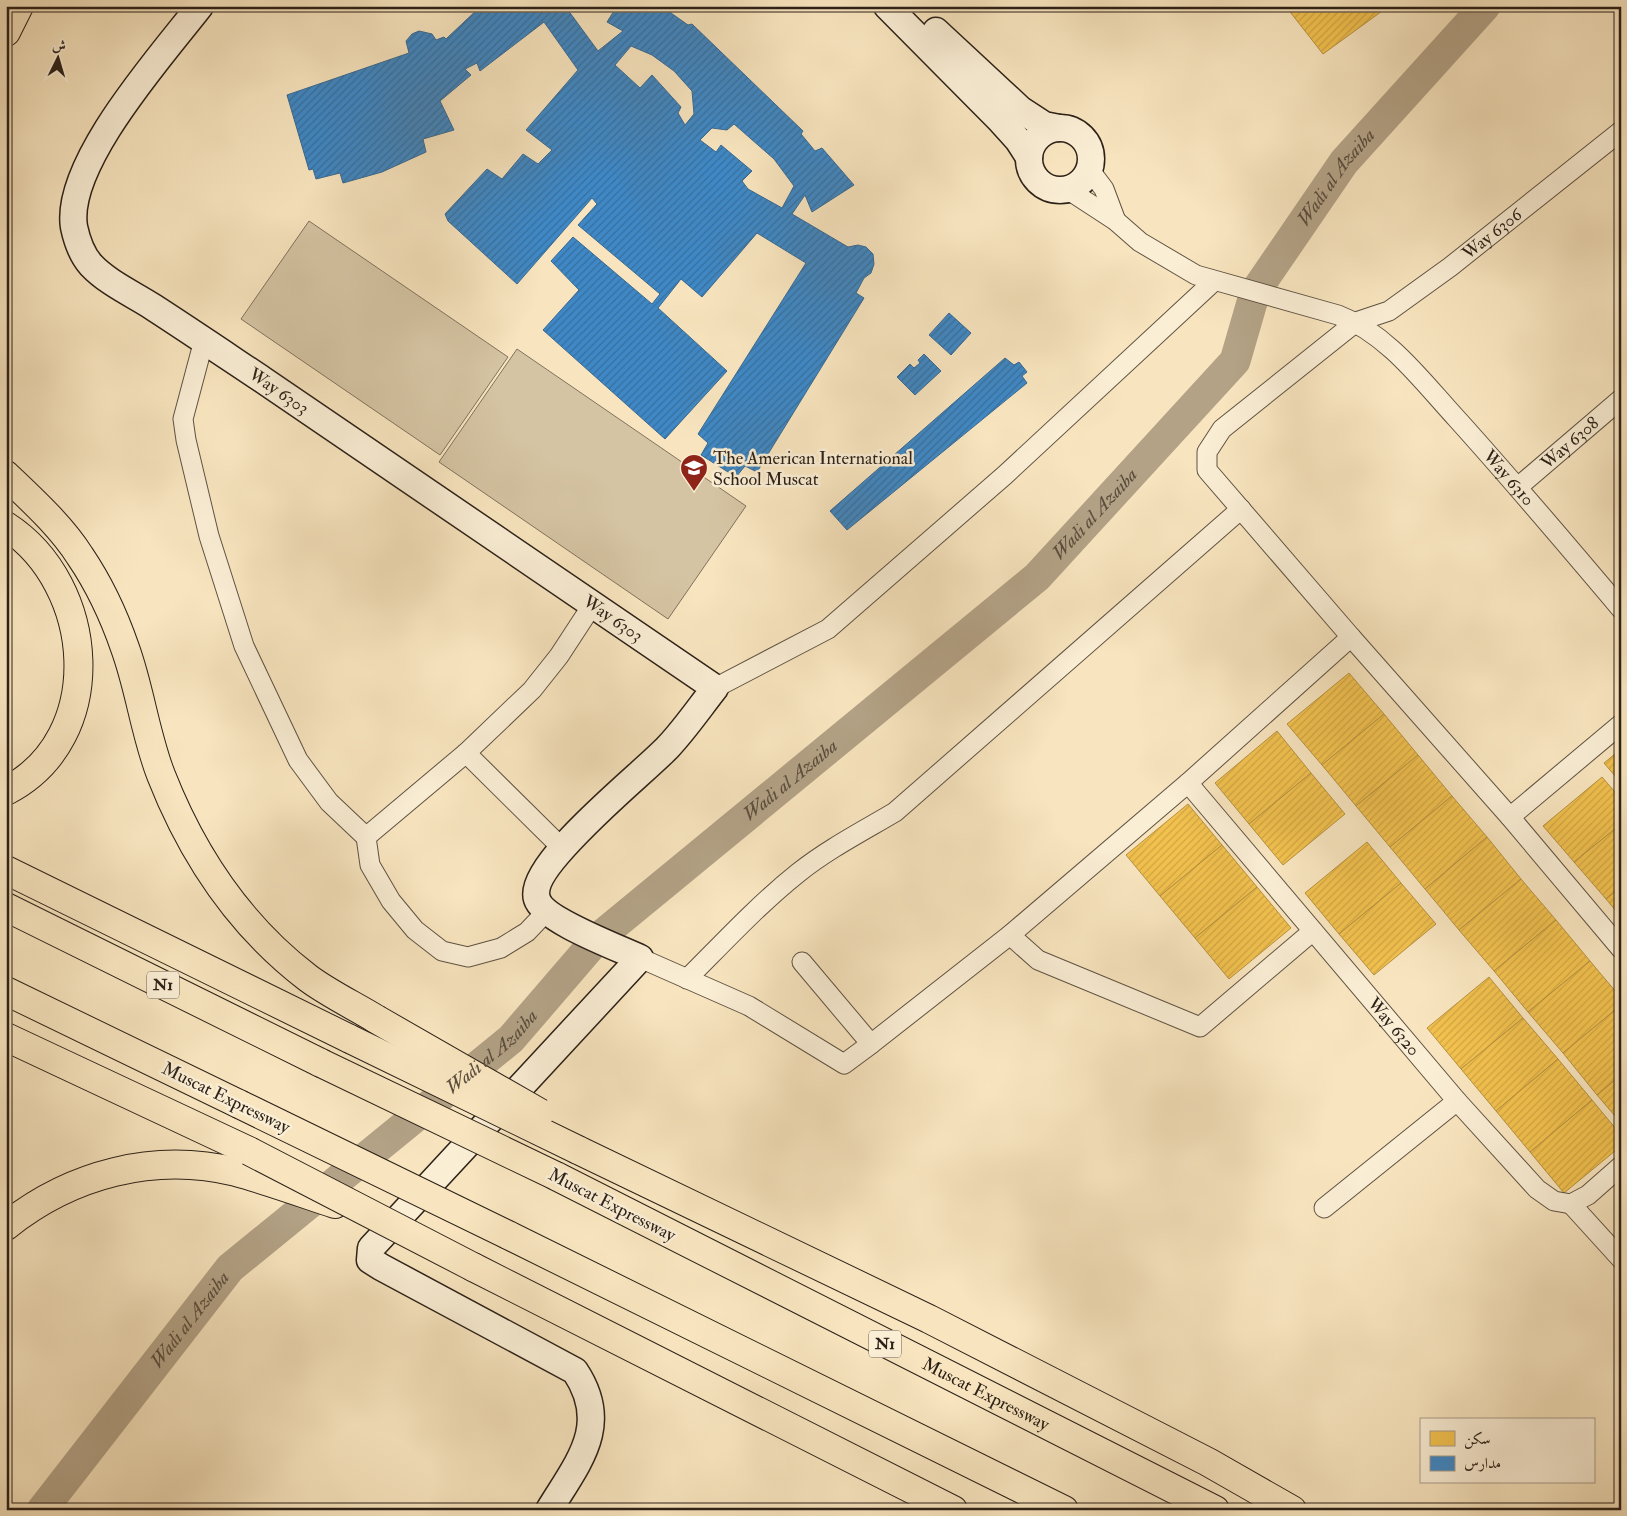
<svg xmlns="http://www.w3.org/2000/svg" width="1627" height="1516" font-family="'IM FELL Double Pica',Amiri,serif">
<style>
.garden{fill:#d5c4a3;stroke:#80725e}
.homes{fill:url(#homes-hatch);stroke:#b7913e}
.schools{fill:url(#schools-hatch);stroke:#396991;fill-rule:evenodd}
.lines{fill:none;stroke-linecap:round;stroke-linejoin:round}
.river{stroke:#b3a286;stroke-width:31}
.street-casing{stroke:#5f5242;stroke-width:21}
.secondary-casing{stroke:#2c2118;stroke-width:29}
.primary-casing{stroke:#2c2118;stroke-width:30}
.highway-casing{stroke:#2c2118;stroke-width:30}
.street{stroke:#faeed5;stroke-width:19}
.secondary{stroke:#faeed5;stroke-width:26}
.primary{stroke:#f8e5bf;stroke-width:28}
.highway{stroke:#f8e5bf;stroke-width:28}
.highway-bridge-casing{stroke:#2c2118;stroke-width:30;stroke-linecap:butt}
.highway-bridge{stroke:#f8e5bf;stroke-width:28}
.labels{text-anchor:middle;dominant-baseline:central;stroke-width:5;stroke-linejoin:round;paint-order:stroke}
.shield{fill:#faeed5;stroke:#6a5e51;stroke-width:1}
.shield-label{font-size:16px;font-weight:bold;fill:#2c2118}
.street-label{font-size:18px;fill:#2c2118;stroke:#faeed5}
.poi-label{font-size:18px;fill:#2c2118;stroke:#faeed5;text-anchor:start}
.water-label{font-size:19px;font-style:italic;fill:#5b4e3e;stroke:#faeed5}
</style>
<defs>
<pattern id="homes-hatch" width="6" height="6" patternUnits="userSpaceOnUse" patternTransform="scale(1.25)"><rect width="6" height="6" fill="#f2c14e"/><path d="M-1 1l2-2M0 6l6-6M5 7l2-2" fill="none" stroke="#d0a643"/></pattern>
<pattern id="schools-hatch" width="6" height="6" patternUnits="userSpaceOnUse" patternTransform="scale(1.25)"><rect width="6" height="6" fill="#3f88c5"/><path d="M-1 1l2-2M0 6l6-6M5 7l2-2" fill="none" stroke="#356f9f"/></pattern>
</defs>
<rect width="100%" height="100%" fill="#f8e5bf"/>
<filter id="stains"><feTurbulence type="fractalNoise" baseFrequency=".004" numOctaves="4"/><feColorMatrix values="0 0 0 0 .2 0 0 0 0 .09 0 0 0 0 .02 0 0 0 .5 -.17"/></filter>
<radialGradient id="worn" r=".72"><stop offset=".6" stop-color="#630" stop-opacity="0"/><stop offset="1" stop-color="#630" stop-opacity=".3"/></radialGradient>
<!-- garden -->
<g class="garden">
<path d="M 309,221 L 508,357 L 440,455 L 241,319 Z"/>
<path d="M 517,349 L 746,506 L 668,619 L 439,462 Z"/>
</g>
<!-- homes -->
<g class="homes">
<path d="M 1289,6 L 1389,6 L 1323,54 L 1287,8 Z"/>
<path d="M 1349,673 L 1384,714 L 1322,765 L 1287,724 Z"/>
<path d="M 1384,714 L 1418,755 L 1356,806 L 1322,765 Z"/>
<path d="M 1277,731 L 1311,773 L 1249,824 L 1215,783 Z"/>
<path d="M 1621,749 L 1621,783 L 1604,763 Z"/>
<path d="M 1418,755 L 1452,796 L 1390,847 L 1356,806 Z"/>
<path d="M 1311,773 L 1345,814 L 1283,865 L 1249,824 Z"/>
<path d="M 1602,777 L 1621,799 L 1621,824 L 1574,862 L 1543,826 Z"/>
<path d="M 1452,796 L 1487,837 L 1425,889 L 1390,847 Z"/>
<path d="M 1188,804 L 1222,845 L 1160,896 L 1126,855 Z"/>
<path d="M 1621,824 L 1621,887 L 1606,899 L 1574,862 Z"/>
<path d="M 1487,837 L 1521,879 L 1459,930 L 1425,889 Z"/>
<path d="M 1367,842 L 1401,883 L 1339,934 L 1305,893 Z"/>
<path d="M 1222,845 L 1257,887 L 1195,938 L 1160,896 Z"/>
<path d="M 1521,879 L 1556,920 L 1494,971 L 1459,930 Z"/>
<path d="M 1401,883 L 1436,924 L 1374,975 L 1339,934 Z"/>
<path d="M 1257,887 L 1291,928 L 1229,979 L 1195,938 Z"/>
<path d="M 1621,887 L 1621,917 L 1606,899 Z"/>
<path d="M 1556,920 L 1590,961 L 1528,1012 L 1494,971 Z"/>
<path d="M 1590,961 L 1621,998 L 1621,1005 L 1563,1053 L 1528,1012 Z"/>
<path d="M 1489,977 L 1523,1018 L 1461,1069 L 1427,1028 Z"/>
<path d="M 1621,1005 L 1621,1075 L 1597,1095 L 1563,1053 Z"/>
<path d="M 1523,1018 L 1558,1059 L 1496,1111 L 1461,1069 Z"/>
<path d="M 1558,1059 L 1592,1100 L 1530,1152 L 1496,1111 Z"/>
<path d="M 1621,1075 L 1621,1123 L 1597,1095 Z"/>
<path d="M 1592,1100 L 1621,1135 L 1621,1146 L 1564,1193 L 1530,1152 Z"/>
</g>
<!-- schools -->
<g class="schools">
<path d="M 488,6 L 565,6 L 598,51 L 623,31 L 607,22 L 617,6 L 671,6 L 671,13 L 688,25 L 692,24 L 803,131 L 801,134 L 815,151 L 822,148 L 854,185 L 812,212 L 805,195 L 792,214 L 848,247 L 858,245 L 866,247 L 873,254 L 874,264 L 871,273 L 864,278 L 856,293 L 864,298 L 757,472 L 745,466 L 736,477 L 701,455 L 708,443 L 698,434 L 806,263 L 757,233 L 702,297 L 681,279 L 658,308 L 727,371 L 665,439 L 543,330 L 579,290 L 551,261 L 573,237 L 652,304 L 660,294 L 578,225 L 597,204 L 592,198 L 517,284 L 448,221 L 445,214 L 487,169 L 502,179 L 523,154 L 538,164 L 552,150 L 526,130 L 578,70 L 544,22 L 480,71 L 477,63 L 465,69 L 471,75 L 440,101 L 454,130 L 423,139 L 426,152 L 382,172 L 343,183 L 340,173 L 316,179 L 313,169 L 309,170 L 287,95 L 409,53 L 406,41 L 412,34 L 419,31 L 432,34 L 436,40 L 444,37 L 446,39 L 480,7 L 483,10 ZM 631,46 L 652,55 L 674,71 L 692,91 L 694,114 L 685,125 L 678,113 L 681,107 L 652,75 L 640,88 L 615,65 ZM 734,124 L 774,159 L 794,186 L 782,208 L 748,189 L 742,181 L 752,171 L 721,145 L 716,152 L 700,140 L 712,128 L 727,130 Z"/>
<path d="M 949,313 L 971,333 L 951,355 L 929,335 Z"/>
<path d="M 924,354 L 941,371 L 915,395 L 897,377 L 910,364 L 914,368 L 920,363 L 918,360 Z"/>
<path d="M 1005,358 L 1014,365 L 1019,362 L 1027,372 L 1022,376 L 1027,383 L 847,530 L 830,511 Z"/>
</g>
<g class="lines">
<!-- river -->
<path class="river" id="s1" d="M 42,1510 L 230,1268 L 511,1039 L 597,939 L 1037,577 L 1235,361 L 1255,292 L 1344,162 L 1485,6"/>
<defs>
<g id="street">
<path d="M 1089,169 L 1104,189 L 1116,221"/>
<path id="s2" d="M 1067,189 L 1116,221 L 1140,242 L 1196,275 L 1338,315 C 1388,334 1422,381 1457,419 C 1513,481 1567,545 1621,609"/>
<path d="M 204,340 L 183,419 L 186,440 L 209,536 L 244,646 L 298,760 L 329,802 L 366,837 L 466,753 L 532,690 L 559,656 L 593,604"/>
<path id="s3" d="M 1518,487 L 1621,399"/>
<path id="s4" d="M 1351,637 L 1207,470 L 1207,452 L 1222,429 L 1356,322 L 1389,311 L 1450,267 L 1621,131"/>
<path d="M 715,688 L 828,629 L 1005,475 L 1213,282"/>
<path d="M 466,753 L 561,847"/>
<path id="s5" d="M 1188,783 L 1457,1101 L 1537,1189 L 1554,1201 L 1571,1204 L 1588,1195 L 1621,1166"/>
<path d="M 1510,817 L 1621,724"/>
<path d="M 366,837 L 370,865 L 391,901 L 415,930 L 442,951 L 468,957 L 501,948 L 527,932 L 546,912"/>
<path d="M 1010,935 L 1038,960 L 1200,1027 L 1313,931"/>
<path d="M 640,958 L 749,1006 L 844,1064 L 871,1044"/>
<path d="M 802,962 L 871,1044 L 1010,935 L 1188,783 L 1351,637 L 1510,817 L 1621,949"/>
<path d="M 687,979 C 723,943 758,905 798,873 C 828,849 863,831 895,812 L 1241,509"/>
<path d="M 1571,1204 L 1621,1259"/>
<path d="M 1324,1208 L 1457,1101"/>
</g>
<g id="secondary">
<path id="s6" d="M 200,6 C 162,55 64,164 74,227 C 77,241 82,255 91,265 C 108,283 133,294 153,307 C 190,331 227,356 263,380 C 414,483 565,585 715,688 C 700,707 685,729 668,747 C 644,773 526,865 537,899 C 543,920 619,948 640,958 L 371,1248 L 370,1260 L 381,1267 L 575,1371 C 611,1425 579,1461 549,1510"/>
<path d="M 887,6 L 999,119 L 1018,140 L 1029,157"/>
<path d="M 936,31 L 1021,110 L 1044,125 L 1059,128"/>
<circle cx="1060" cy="159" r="31"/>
</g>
<path id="primary" d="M 6,32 L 19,6"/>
<g id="highway">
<path d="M 6,475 C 32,500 61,526 80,556 C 99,584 114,616 125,648 C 140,689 145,734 161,775 C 192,854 240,926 308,978 C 328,993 353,1005 376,1019"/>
<path d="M 6,526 C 96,584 109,738 6,791"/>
<path d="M 6,870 L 350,1039"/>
<path d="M 6,907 L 321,1063"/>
<path d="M 6,991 L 239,1104"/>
<path d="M 6,1037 L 249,1151"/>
<path d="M 578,1150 L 929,1319 L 1208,1462 L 1292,1510"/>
<path id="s7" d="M 556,1176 L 1215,1510"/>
<path d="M 6,1226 C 71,1174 154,1152 236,1172 C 269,1181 302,1193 335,1204"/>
<path d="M 508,1235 L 1064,1510"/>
<path d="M 473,1267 L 953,1510"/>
</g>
</defs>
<!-- street casing -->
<use href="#street" class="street-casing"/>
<!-- secondary casing -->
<use href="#secondary" class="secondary-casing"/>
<!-- primary casing -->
<use href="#primary" class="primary-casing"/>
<!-- highway casing -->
<use href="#highway" class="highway-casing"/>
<!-- street -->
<use href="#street" class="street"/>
<!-- secondary -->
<use href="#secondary" class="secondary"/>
<!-- primary -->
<use href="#primary" class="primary"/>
<!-- highway -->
<use href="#highway" class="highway"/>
<defs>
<g id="highway-bridge">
<path d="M 376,1019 L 540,1113"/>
<path d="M 350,1039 L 578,1150"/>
<path d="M 321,1063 L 556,1176"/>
<path d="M 239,1104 L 508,1235"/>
<path d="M 249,1151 L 473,1267"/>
</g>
</defs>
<!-- highway-bridge casing -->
<use href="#highway-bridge" class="highway-bridge-casing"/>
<!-- highway-bridge -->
<use href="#highway-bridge" class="highway-bridge"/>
</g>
<!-- icons -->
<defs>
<symbol id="school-pin" viewBox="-11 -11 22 30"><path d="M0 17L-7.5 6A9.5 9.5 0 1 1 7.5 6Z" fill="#8f2418" stroke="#faeed5"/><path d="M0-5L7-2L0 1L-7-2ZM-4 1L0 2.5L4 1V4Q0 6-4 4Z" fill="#fff"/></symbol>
</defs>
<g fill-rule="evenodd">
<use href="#school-pin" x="678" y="452" width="32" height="43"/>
</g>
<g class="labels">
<!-- shield labels -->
<g class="shield">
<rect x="147" y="971.5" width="32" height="27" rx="4"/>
<rect x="869" y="1330.5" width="32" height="27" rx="4"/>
</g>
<g class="shield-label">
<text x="163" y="985">N1</text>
<text x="885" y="1344">N1</text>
</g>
<!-- street labels -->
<g class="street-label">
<text stroke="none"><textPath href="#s4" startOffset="601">Way 6306</textPath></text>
<text stroke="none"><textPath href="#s6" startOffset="528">Way 6303</textPath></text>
<text stroke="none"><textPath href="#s3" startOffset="68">Way 6308</textPath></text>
<text stroke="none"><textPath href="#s2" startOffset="541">Way 6310</textPath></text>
<text stroke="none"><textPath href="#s6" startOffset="932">Way 6303</textPath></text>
<text stroke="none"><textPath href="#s5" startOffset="319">Way 6320</textPath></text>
<text transform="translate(226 1098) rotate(26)">Muscat Expressway</text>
<text transform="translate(612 1205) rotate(27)">Muscat Expressway</text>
<text stroke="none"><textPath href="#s7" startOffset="482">Muscat Expressway</textPath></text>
</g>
<!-- poi labels -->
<g class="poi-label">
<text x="713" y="458">The American International<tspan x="713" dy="21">School Muscat</tspan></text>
</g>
<!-- water labels -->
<g class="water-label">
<text stroke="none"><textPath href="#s1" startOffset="1876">Wadi al Azaiba</textPath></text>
<text stroke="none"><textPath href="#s1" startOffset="1456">Wadi al Azaiba</textPath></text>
<text stroke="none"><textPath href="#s1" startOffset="1051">Wadi al Azaiba</textPath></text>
<text stroke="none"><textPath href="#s1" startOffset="646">Wadi al Azaiba</textPath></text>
<text stroke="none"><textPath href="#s1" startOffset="241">Wadi al Azaiba</textPath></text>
</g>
</g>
<!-- margin -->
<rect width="1627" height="1516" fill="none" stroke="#f8e5bf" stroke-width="25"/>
<rect x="8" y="8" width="1612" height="1501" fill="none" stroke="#2c2118" stroke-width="2.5"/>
<rect x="12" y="12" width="1602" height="1491" fill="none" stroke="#2c2118"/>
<!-- legend -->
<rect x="1420" y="1418" width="175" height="65" fill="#faeed5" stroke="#a89c89"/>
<rect x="1430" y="1431" width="25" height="15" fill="#f2c14e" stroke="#a89c89"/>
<text x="1464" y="1444" font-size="15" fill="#2c2118">سكن</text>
<rect x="1430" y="1456" width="25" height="15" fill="#3f88c5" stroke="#a89c89"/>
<text x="1464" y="1468" font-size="15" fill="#2c2118">مدارس</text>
<!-- north arrow -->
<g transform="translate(58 58) rotate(5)" stroke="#faeed5" stroke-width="4" paint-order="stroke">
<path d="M0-4L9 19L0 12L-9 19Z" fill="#2c2118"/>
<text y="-8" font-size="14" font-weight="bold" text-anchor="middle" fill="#2c2118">ش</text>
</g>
<rect width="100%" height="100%" filter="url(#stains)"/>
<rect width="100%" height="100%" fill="url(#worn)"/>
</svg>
